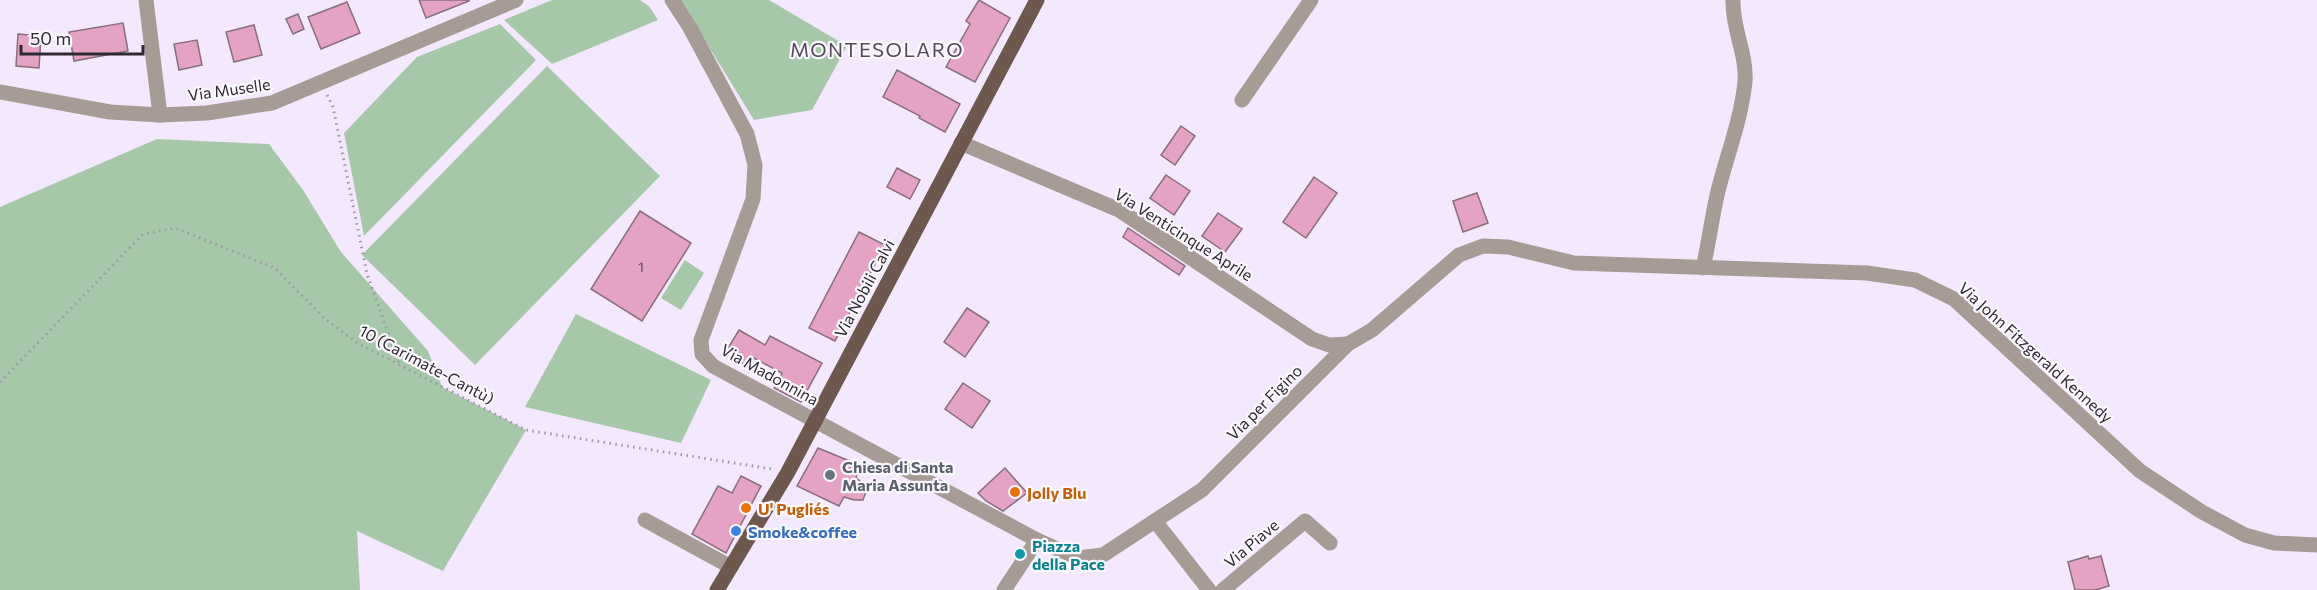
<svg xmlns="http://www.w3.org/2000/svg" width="2317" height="590" font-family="Commissioner,sans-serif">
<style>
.green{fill:#a6c8a9}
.building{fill:#e4a3c4;stroke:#896e7b;stroke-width:1.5}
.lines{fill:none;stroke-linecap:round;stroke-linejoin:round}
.path{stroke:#9f96a7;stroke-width:3;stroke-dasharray:1.5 4.5;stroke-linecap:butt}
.minor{stroke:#a79b95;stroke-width:15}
.major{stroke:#6d584d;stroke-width:15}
.worship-dot{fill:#6b7280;stroke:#fcf9fe;stroke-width:2}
.food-dot{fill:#e8710a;stroke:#fcf9fe;stroke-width:2}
.shop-dot{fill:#3f7fe0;stroke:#fcf9fe;stroke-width:2}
.culture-dot{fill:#0f9aa8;stroke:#fcf9fe;stroke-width:2}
.labels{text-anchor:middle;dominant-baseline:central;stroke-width:4.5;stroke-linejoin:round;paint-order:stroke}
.number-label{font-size:14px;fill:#5c4857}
.street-label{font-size:16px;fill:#2e2933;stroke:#fcf9fe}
.worship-label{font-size:16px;font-weight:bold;fill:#5b616d;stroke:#fcf9fe;text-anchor:start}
.food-label{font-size:16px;font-weight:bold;fill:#c56008;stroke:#fcf9fe;text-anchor:start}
.shop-label{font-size:16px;font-weight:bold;fill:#366cbe;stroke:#fcf9fe;text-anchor:start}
.culture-label{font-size:16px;font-weight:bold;fill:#0d838f;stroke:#fcf9fe;text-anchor:start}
.quarter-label{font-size:20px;letter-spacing:1.5px;fill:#54485d;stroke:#fcf9fe}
</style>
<rect width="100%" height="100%" fill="#f3e8fd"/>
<!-- green -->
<g class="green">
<path d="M 552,0 L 640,0 L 649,6 L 658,20 L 552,64 L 504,20 Z"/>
<path d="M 680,0 L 769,0 L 847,46 L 812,110 L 754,120 Z"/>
<path d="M 500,24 L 536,60 L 364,236 L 344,133 L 417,57 Z"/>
<path d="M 547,66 L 660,176 L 475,365 L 362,255 Z"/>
<path d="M 157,139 L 269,144 L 303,190 L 341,252 L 428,351 L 442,387 L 526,430 L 443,571 L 357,531 L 360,590 L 0,590 L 0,207 Z"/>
<path d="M 685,260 L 704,273 L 681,310 L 661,298 Z"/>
<path d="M 576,314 L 711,380 L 681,443 L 525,407 Z"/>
</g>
<!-- building -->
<g class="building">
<path d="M 419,0 L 469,0 L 469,1 L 426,18 Z"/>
<path d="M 979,0 L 1010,18 L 975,82 L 946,67 L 970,24 L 966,21 Z"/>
<path d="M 347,2 L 360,33 L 321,49 L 308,17 Z"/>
<path d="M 298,14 L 304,29 L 293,34 L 286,19 Z"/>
<path d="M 123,23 L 128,51 L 74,61 L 69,32 Z"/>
<path d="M 254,25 L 262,55 L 234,62 L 226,32 Z"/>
<path d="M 18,34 L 41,36 L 39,68 L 16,66 Z"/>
<path d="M 197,40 L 202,65 L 179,70 L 174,44 Z"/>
<path d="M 897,70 L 960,104 L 945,132 L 919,118 L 920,116 L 883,97 Z"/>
<path d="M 1181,126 L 1195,136 L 1175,165 L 1161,155 Z"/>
<path d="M 897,168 L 920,180 L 910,199 L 887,187 Z"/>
<path d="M 1166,175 L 1190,191 L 1174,215 L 1150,198 Z"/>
<path d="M 1314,177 L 1337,193 L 1306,238 L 1283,222 Z"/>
<path d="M 1477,193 L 1488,223 L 1463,232 L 1453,201 Z"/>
<path d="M 640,211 L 691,243 L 642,321 L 591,289 Z"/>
<path d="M 1218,213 L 1242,229 L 1225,252 L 1202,236 Z"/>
<path d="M 1128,228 L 1185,266 L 1179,275 L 1123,237 Z"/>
<path d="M 859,232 L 885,245 L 835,341 L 809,328 Z"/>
<path d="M 967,308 L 989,322 L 965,357 L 944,342 Z"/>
<path d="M 739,330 L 765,345 L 770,336 L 822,363 L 801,402 L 774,388 L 782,373 L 754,358 L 749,367 L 725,353 Z"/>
<path d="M 963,383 L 990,401 L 972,428 L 945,409 Z"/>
<path d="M 818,448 L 852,462 L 850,467 L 858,471 L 856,478 L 863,483 L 867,489 L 863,500 L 854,500 L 844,497 L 839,506 L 797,486 Z"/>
<path d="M 1005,468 L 1027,493 L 1003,511 L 986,501 L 978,493 Z"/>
<path d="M 741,476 L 761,486 L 726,553 L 692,534 L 718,486 L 732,493 Z"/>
<path d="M 2088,556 L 2089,559 L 2101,556 L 2109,586 L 2095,590 L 2075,590 L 2068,562 Z"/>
</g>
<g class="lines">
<!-- path -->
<g class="path">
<path d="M 327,95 L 333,107 L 367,274 L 400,366"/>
<path d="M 0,382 L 143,234 L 175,228 L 275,268 L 324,318 L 359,344 L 526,430 L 772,469"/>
</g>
<!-- minor -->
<g class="minor">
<path d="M 146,0 L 160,115"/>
<path d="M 672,0 L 689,26 L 747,134 L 755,165 L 753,199 L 701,340 L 702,354 L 713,366 L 1037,540 L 1078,558 L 1103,555 L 1202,490 L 1348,344 L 1372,330 L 1459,255 L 1483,246 L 1508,247 L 1574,263 L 1867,273 L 1915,280 L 1954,299 L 2140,471 L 2202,512 L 2245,535 L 2274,543 L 2317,545"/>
<path d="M 0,92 L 110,112 L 160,115 L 207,113 L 272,103 L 516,0"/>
<path d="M 1242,100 L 1311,0"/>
<path d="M 961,143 L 1119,210 L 1312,339 L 1329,345 L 1348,344"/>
<path d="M 1703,268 C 1709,242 1712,216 1718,191 C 1727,155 1741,120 1745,82 C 1747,54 1732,28 1733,0"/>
<path d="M 645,520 L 731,567"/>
<path d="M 1155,521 L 1209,590"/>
<path d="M 1004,590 L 1037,540"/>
<path d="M 1223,590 L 1305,521 L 1330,543"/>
</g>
<!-- major -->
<path class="major" d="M 717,590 L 788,472 L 1037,0"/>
</g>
<!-- markers -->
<circle class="worship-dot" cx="830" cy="475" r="6"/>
<g class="food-dot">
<circle cx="1015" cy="492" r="6"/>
<circle cx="746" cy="508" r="6"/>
</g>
<circle class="shop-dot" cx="736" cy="531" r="6"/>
<circle class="culture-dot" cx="1020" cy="554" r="6"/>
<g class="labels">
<!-- number labels -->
<g class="number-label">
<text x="641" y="266">1</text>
</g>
<!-- street labels -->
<g class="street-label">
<text transform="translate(229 89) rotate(-8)">Via Muselle</text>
<text transform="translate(1184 234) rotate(32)">Via Venticinque Aprile</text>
<text transform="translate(864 288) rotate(-62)">Via Nobili Calvi</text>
<text transform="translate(2036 352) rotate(42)">Via John Fitzgerald Kennedy</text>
<text transform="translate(427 364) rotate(28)">10 (Carimate-Cantù)</text>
<text transform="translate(770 374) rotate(29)">Via Madonnina</text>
<text transform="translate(1264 402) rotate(-45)">Via per Figino</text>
<text transform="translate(1251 543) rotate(-40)">Via Piave</text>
</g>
<!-- worship labels -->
<g class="worship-label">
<text x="842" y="466">Chiesa di Santa<tspan x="842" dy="18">Maria Assunta</tspan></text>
</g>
<!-- food labels -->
<g class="food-label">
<text x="1027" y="492">Jolly Blu</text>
<text x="758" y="508">U' Pugliés</text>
</g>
<!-- shop labels -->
<g class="shop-label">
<text x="748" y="531">Smoke&amp;coffee</text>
</g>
<!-- culture labels -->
<g class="culture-label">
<text x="1032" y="545">Piazza<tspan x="1032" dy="18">della Pace</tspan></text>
</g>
<!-- quarter labels -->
<g class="quarter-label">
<text x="877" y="49">MONTESOLARO</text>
</g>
</g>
<!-- scale -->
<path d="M21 45v9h122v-9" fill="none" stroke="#2e2933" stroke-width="3"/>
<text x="30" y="45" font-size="18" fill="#2e2933" stroke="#fcf9fe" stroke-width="4.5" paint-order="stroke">50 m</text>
</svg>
